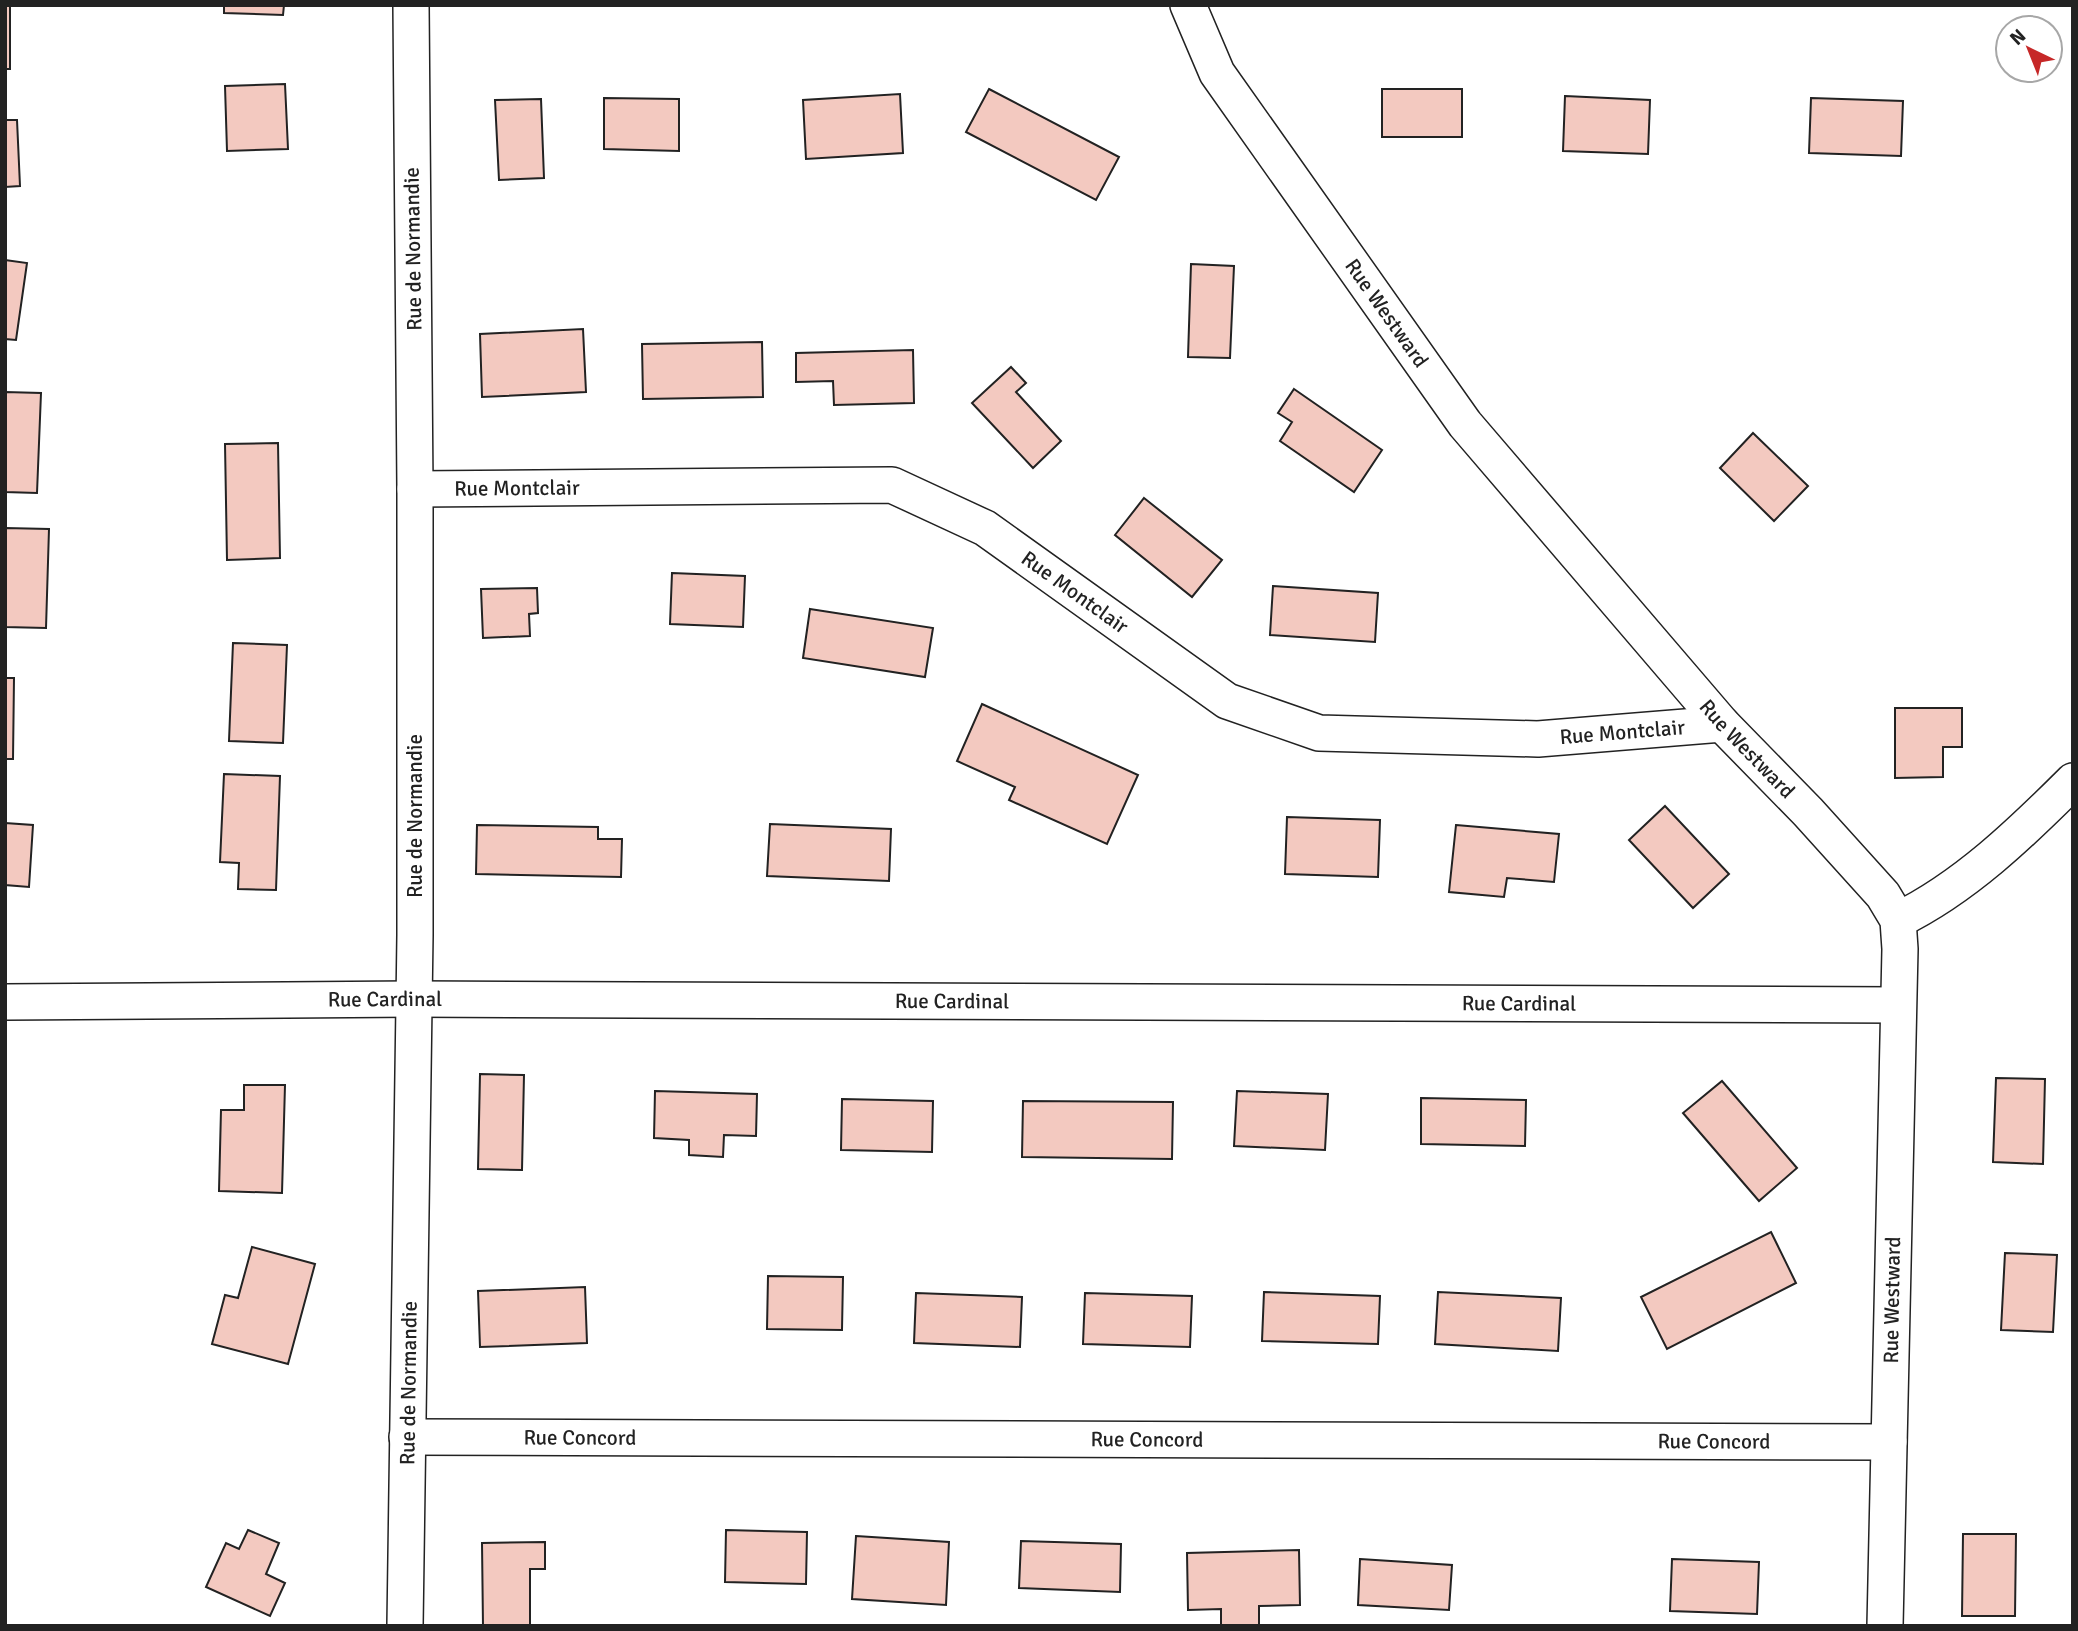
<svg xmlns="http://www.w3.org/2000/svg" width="2078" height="1631" font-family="Signika,sans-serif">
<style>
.building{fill:#f3c9c0;stroke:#222;stroke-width:2}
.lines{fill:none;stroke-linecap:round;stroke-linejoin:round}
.minor-casing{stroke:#222;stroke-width:38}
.minor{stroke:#fff;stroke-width:35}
.labels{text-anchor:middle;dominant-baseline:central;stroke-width:5;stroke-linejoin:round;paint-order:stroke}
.street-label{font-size:21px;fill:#222;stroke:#fff}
</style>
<rect width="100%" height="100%" fill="#fff"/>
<!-- building -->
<g class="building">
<rect x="5" y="5" width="5" height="64"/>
<path d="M 224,5 L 284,5 L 283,15 L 224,13 Z"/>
<path d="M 285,84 L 288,149 L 227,151 L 225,86 Z"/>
<path d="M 989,89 L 1119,157 L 1096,200 L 966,132 Z"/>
<rect x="1382" y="89" width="80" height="48"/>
<path d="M 900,94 L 903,153 L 806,159 L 803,100 Z"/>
<path d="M 1565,96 L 1650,100 L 1648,154 L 1563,151 Z"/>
<path d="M 604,98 L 679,99 L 679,151 L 604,149 Z"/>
<path d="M 1811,98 L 1903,101 L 1901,156 L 1809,153 Z"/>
<path d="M 541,99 L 544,178 L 499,180 L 495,100 Z"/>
<path d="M 5,120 L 17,120 L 20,186 L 5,187 Z"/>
<path d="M 5,260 L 27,263 L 16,340 L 5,339 Z"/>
<path d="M 1191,264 L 1234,266 L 1230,358 L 1188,357 Z"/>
<path d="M 583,329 L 586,392 L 482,397 L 480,334 Z"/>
<path d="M 762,342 L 763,397 L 643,399 L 642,344 Z"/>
<path d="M 913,350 L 914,403 L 834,405 L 833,381 L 796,382 L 796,353 Z"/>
<path d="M 1011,367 L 1026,383 L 1016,392 L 1061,441 L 1033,468 L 972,403 Z"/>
<path d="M 1294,389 L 1382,450 L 1354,492 L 1280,441 L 1292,422 L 1278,413 Z"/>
<path d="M 5,392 L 41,393 L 37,493 L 5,492 Z"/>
<path d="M 1753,433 L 1808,486 L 1774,521 L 1720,468 Z"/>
<path d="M 278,443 L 280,558 L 227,560 L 225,444 Z"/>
<path d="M 1144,498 L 1222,560 L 1192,597 L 1115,535 Z"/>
<path d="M 5,528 L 49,529 L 46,628 L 5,627 Z"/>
<path d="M 672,573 L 745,576 L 743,627 L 670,624 Z"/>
<path d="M 1273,586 L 1378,593 L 1375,642 L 1270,635 Z"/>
<path d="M 537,588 L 538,613 L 529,614 L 530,636 L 483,638 L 481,589 Z"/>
<path d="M 810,609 L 933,628 L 925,677 L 803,658 Z"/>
<path d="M 233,643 L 287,645 L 283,743 L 229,741 Z"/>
<path d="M 5,678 L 14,678 L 13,759 L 5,759 Z"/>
<path d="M 982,704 L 1138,775 L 1107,844 L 1009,800 L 1015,787 L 957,761 Z"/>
<path d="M 1895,708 L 1962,708 L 1962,747 L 1943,747 L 1943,777 L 1895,778 Z"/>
<path d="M 224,774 L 280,776 L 276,890 L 238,889 L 239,863 L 220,862 Z"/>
<path d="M 1665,806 L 1729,874 L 1693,908 L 1629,840 Z"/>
<path d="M 1287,817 L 1380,820 L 1378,877 L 1285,874 Z"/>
<path d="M 5,823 L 33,825 L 29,887 L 5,885 Z"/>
<path d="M 770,824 L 891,829 L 889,881 L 767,876 Z"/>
<path d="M 477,825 L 598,827 L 598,839 L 622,839 L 621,877 L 476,874 Z"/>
<path d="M 1456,825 L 1559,834 L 1554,882 L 1507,878 L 1504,897 L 1449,892 Z"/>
<path d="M 480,1074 L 524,1075 L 522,1170 L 478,1169 Z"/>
<path d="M 1996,1078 L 2045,1079 L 2043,1164 L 1993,1162 Z"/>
<path d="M 1722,1081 L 1797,1168 L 1759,1201 L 1683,1113 Z"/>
<path d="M 244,1085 L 285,1085 L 282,1193 L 219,1191 L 221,1110 L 244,1110 Z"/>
<path d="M 655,1091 L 757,1094 L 756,1136 L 724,1135 L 723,1157 L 689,1155 L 689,1140 L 654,1138 Z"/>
<path d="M 1237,1091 L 1328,1094 L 1325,1150 L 1234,1146 Z"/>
<path d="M 1421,1098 L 1526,1100 L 1525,1146 L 1421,1144 Z"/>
<path d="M 842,1099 L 933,1101 L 932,1152 L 841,1150 Z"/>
<path d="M 1023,1101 L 1173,1102 L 1172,1159 L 1022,1157 Z"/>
<path d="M 1771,1232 L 1796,1283 L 1667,1349 L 1641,1297 Z"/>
<path d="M 252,1247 L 315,1264 L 288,1364 L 212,1344 L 225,1295 L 238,1298 Z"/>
<path d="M 2005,1253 L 2057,1255 L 2053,1332 L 2001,1330 Z"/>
<path d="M 768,1276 L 843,1277 L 842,1330 L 767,1329 Z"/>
<path d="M 585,1287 L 587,1343 L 480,1347 L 478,1291 Z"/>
<path d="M 1264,1292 L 1380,1296 L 1378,1344 L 1262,1341 Z"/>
<path d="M 1438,1292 L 1561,1298 L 1558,1351 L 1435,1344 Z"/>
<path d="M 916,1293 L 1022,1297 L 1020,1347 L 914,1343 Z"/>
<path d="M 1085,1293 L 1192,1296 L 1190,1347 L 1083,1344 Z"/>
<path d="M 248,1530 L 279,1543 L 266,1574 L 285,1583 L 270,1616 L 206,1587 L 226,1543 L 239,1549 Z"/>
<path d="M 726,1530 L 807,1532 L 806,1584 L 725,1582 Z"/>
<path d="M 1963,1534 L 2016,1534 L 2015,1616 L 1962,1616 Z"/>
<path d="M 856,1536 L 949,1542 L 946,1605 L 852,1599 Z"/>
<path d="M 1021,1541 L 1121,1544 L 1120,1592 L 1019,1588 Z"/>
<path d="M 545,1542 L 545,1569 L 530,1569 L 530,1626 L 483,1626 L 482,1543 Z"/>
<path d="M 1299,1550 L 1300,1605 L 1259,1606 L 1259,1626 L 1221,1626 L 1221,1609 L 1188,1610 L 1187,1553 Z"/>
<path d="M 1360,1559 L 1452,1565 L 1449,1610 L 1358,1605 Z"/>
<path d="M 1672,1559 L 1759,1562 L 1757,1614 L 1670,1611 Z"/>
</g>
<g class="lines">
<defs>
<g id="minor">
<path id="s1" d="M 1188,5 L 1217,73 L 1465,424 L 1722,724 L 1808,812 L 1883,895 L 1898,920 L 1900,949 L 1885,1626"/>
<path id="s2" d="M 415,489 L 892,485 L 985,528 L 1227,701 L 1319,733 L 1538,739 L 1722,724"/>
<path d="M 1898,920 C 1964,888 2021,833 2073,781"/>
<path id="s3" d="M 5,1002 L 414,999 L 1898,1005"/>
<path id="s4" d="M 407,1437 L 1889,1442"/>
<path id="s5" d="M 405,1626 L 415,935 L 415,489 L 411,5"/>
</g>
</defs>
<!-- minor casing -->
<use href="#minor" class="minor-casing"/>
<!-- minor -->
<use href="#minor" class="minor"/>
</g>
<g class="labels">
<!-- street labels -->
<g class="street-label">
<text transform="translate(413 249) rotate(-91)">Rue de Normandie</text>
<text stroke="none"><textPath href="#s1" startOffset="368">Rue Westward</textPath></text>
<text stroke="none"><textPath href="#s2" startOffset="102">Rue Montclair</textPath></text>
<text stroke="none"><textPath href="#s2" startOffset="690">Rue Montclair</textPath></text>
<text stroke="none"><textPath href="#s2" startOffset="1278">Rue Montclair</textPath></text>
<text stroke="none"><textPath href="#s1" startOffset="934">Rue Westward</textPath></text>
<text transform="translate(415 816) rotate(-90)">Rue de Normandie</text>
<text stroke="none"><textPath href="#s3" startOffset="380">Rue Cardinal</textPath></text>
<text stroke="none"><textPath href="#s3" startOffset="947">Rue Cardinal</textPath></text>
<text stroke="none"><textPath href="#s3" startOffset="1514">Rue Cardinal</textPath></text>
<text transform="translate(1892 1300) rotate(-89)">Rue Westward</text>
<text stroke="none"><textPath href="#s5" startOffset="243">Rue de Normandie</textPath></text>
<text stroke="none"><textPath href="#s4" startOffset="173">Rue Concord</textPath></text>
<text stroke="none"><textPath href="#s4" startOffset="740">Rue Concord</textPath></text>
<text stroke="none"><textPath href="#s4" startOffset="1307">Rue Concord</textPath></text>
</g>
</g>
<!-- border -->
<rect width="2078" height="1631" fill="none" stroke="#222222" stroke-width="14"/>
<!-- north arrow -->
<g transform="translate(2029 49) rotate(317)"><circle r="33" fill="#ffffff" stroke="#a7a7a7" stroke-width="2"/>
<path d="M0-5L12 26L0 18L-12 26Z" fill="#c62828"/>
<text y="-10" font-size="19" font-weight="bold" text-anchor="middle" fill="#222222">N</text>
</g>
</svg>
